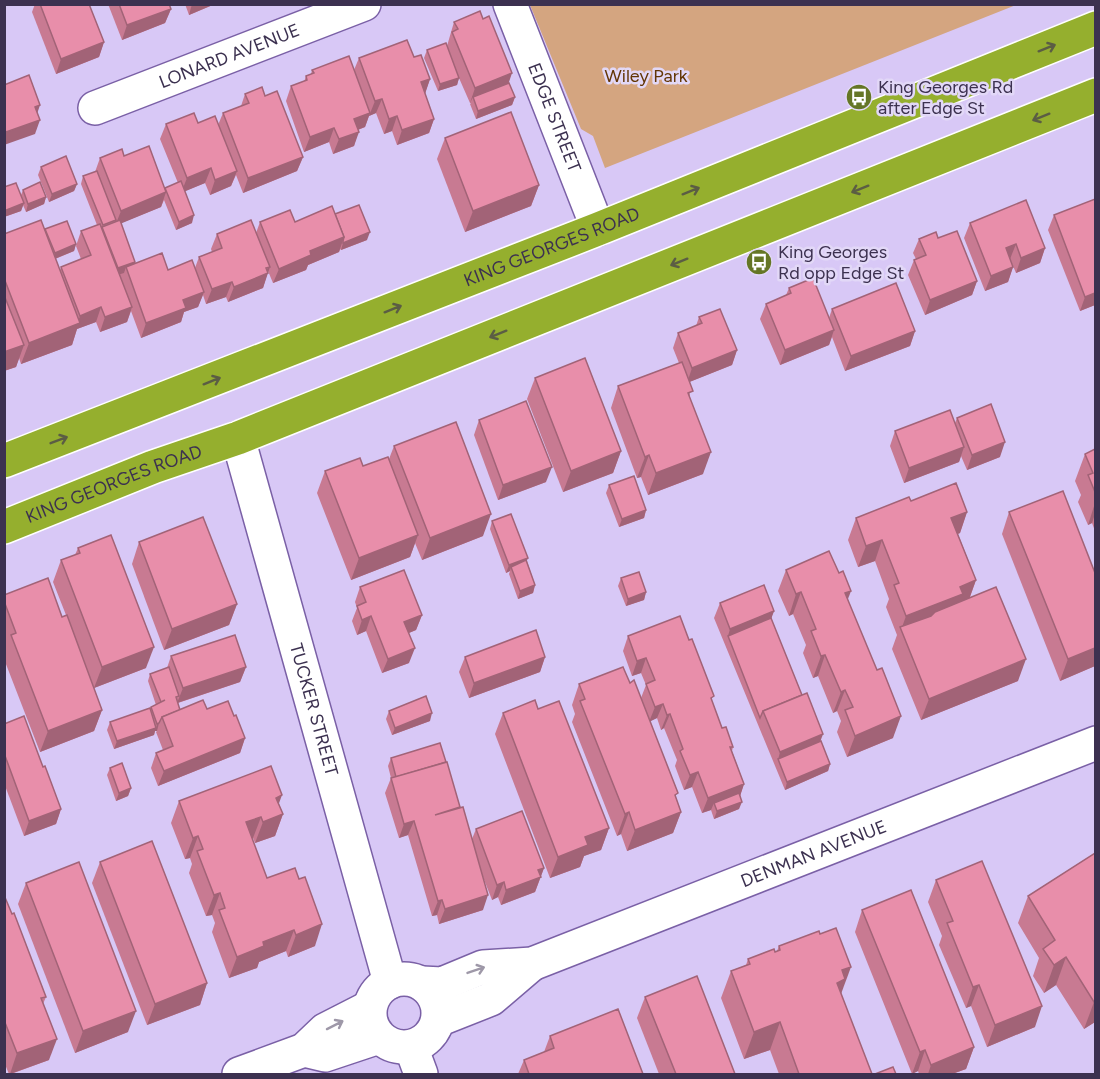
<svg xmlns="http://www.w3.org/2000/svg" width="1100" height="1079" font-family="Figtree,sans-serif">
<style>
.green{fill:#d4a580}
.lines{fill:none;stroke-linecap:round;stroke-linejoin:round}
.street-casing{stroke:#7a60a6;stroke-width:36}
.highway-casing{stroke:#fff;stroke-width:36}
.street{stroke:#fff;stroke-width:33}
.highway{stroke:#95af2e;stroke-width:33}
.wall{fill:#c87a92}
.shaded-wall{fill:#a26377}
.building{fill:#e88eaa;stroke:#a26377;stroke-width:1.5}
.oneway{stroke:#5b5d44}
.oneway2{stroke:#9e98a8}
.labels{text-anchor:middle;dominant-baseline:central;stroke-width:5;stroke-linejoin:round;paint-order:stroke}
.street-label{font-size:18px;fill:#3c3150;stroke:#e2d8f7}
.park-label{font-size:18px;fill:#623504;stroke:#e2d8f7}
.poi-label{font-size:18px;fill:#3c3150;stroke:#e2d8f7;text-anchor:start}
</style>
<rect width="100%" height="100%" fill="#d8c8f6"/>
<!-- green -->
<path class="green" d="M 530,5 L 1016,5 L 605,168 L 593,136 L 581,129 Z"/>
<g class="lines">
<defs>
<g id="street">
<path id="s1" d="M 510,4 L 598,229"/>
<path id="s2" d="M 95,108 L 364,4"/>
<path id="s3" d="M 238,438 L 390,982"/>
<circle cx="404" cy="1013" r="34"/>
<path id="s4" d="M 422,983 L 442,984 L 483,967 L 532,964 L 1096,743"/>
<path d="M 438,1020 L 491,999 L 532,964"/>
<path d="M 411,1047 L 421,1074"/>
<path d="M 304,1050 L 325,1055 L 379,1037"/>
<path d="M 239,1074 L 304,1050 L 325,1030 L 370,1007"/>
</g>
<g id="highway">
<path id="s5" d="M 4,461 L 598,229 L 1096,28"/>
<path id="s6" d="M 4,527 L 153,467 L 238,438 L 1096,95"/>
</g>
</defs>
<!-- street casing -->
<use href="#street" class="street-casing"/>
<!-- highway casing -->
<use href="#highway" class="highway-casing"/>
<!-- street -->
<use href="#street" class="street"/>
<!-- highway -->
<use href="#highway" class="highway"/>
</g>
<!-- wall -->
<g class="wall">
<path d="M 35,4 L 89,4 L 104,42 L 99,57 L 56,74 L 32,12 Z"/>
<path d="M 108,4 L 169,4 L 171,9 L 165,23 L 122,40 Z"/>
<path d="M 185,4 L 215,4 L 189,15 Z"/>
<path d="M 454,22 L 509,83 L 515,97 L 512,105 L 476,119 L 470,104 L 471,103 L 470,103 L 459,78 L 457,85 L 438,91 L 424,58 L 427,50 L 447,46 Z"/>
<path d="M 414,57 L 430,79 L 425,93 L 434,119 L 429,133 L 397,145 L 392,131 L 384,134 L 376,113 L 369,116 L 365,127 L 358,130 L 354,146 L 333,154 L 329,142 L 304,152 L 286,101 L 291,86 L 304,82 L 306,76 L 311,74 L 312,70 L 354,70 L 359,58 Z"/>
<path d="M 245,94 L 265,96 L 303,157 L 297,171 L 243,193 L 236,175 L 231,186 L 210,195 L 205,183 L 185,191 L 192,223 L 176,230 L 164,200 L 161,207 L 121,223 L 135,263 L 168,270 L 195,268 L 199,257 L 212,252 L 211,249 L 217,234 L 256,233 L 260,222 L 295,222 L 335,214 L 367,240 L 341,250 L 340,249 L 339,252 L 308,265 L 306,270 L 273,283 L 268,271 L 263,288 L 228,302 L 226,297 L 206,304 L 203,295 L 198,307 L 184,312 L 181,322 L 141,338 L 131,311 L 127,322 L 100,332 L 96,322 L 77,329 L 72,345 L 21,364 L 19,358 L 16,367 L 4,371 L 4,234 L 45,231 L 76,244 L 74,251 L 55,259 L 60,270 L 61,267 L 81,259 L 76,246 L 81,231 L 97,225 L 81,184 L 83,176 L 95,172 L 100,158 L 124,156 L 165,188 L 178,183 L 160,139 L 166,124 L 198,123 L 218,125 L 223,113 L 241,106 Z"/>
<path d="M 445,138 L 539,185 L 531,206 L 465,232 L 437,159 Z"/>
<path d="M 41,167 L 77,184 L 74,191 L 49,202 L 38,175 Z"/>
<path d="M 4,187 L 21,195 L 23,190 L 46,197 L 44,204 L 26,212 L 23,205 L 21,211 L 4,217 Z"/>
<path d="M 1054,215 L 1095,305 L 1080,311 L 1048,230 Z"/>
<path d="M 970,223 L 1045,248 L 1040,263 L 1016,273 L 1010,259 L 1013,267 L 1008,282 L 985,291 L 964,238 Z"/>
<path d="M 938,238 L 977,281 L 972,295 L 925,315 L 908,275 L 914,260 L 916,259 L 913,253 L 919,239 Z"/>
<path d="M 789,288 L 829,318 L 832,309 L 915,331 L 910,346 L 845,371 L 832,337 L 829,345 L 780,365 L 760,319 L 766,304 L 786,295 Z"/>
<path d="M 699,317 L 737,350 L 732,365 L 689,382 L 690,397 L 703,474 L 648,495 L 641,477 L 637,478 L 611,408 L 618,386 L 679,363 L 673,348 L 678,333 L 696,326 Z"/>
<path d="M 535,378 L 621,451 L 613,473 L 563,492 L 527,399 Z"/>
<path d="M 957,418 L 1000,457 L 967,470 L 961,456 L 959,462 L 904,483 L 890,446 L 895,431 L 955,423 Z"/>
<path d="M 479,420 L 546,482 L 498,500 L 474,435 Z"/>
<path d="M 394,446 L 483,536 L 422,560 L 415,543 L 410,557 L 351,580 L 317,493 L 325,471 L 363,466 L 389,459 Z"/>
<path d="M 1095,449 L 1095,531 L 1092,523 L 1088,525 L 1078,502 L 1081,495 L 1075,481 L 1085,454 Z"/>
<path d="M 609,485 L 646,510 L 644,518 L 619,527 L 606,493 Z"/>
<path d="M 911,501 L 967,512 L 960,533 L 958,534 L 976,580 L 970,597 L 1018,681 L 921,720 L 892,649 L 897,635 L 886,607 L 889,599 L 875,561 L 858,567 L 848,540 L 856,518 Z"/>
<path d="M 1009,512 L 1095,666 L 1060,681 L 1002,534 Z"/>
<path d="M 492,521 L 527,561 L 535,585 L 533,593 L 518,599 L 509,574 L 510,571 L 506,573 L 490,529 Z"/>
<path d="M 139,542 L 237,604 L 229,625 L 164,650 L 132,564 Z"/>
<path d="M 78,548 L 146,668 L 94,688 L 102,710 L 94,731 L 40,752 L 4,659 L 4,654 L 6,649 L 4,644 L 4,595 L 62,617 L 66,615 L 53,582 L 61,560 L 75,555 Z"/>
<path d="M 786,570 L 848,600 L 893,738 L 847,757 L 837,732 L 841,721 L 837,711 L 833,713 L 818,676 L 813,678 L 803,653 L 806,645 L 793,614 L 789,616 L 778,591 Z"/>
<path d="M 621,578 L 646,592 L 644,600 L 626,606 L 618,586 Z"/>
<path d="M 360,587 L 422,615 L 416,630 L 409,633 L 409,663 L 382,673 L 366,631 L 357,635 L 352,621 L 357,608 L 355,602 Z"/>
<path d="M 720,603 L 774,611 L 771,618 L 830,764 L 828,771 L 785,790 L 714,618 Z"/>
<path d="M 628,636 L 712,701 L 722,728 L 733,747 L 732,751 L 744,784 L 740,796 L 739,809 L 714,819 L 711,810 L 702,813 L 692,787 L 684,790 L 675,766 L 677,760 L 664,728 L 661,730 L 657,718 L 650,721 L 681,812 L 673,833 L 627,851 L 621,834 L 617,836 L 572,722 L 575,714 L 572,705 L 579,684 L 630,683 L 641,698 L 646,685 L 641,673 L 632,676 L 623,651 Z"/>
<path d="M 171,656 L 246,667 L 240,682 L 178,703 L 180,710 L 207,709 L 234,716 L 245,738 L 240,753 L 158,786 L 151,768 L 156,753 L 163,750 L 156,732 L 157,731 L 155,731 L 154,735 L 114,749 L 107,730 L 110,722 L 150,709 L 151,707 L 156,705 L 148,681 L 150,674 L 167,668 Z"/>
<path d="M 465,657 L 545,657 L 540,672 L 469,698 L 459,672 Z"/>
<path d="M 389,711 L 430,721 L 392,735 L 386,719 Z"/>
<path d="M 503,713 L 609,828 L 601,850 L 584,856 L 580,867 L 550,878 L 495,734 Z"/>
<path d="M 4,724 L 43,767 L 61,809 L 56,824 L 24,836 L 4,783 Z"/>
<path d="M 391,758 L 460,808 L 472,839 L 476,829 L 544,868 L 535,892 L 501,905 L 498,897 L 492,900 L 483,877 L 483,910 L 439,924 L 437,915 L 432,916 L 408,835 L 399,838 L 385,793 L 391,778 L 388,766 Z"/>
<path d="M 110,768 L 131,788 L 128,796 L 116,801 L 107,775 Z"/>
<path d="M 179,801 L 279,804 L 283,814 L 275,836 L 255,843 L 253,838 L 252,839 L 267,878 L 315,946 L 288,957 L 286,951 L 259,962 L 257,968 L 229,978 L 212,932 L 215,923 L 212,915 L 206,916 L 189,873 L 192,864 L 190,858 L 185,859 L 171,823 Z"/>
<path d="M 1095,853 L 1095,1022 L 1084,1029 L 1056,985 L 1044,993 L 1033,976 L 1039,958 L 1018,923 L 1028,896 Z"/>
<path d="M 100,862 L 207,983 L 200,1005 L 147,1025 L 92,883 Z"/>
<path d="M 936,880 L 1035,1027 L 987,1047 L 971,1006 L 966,1008 L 939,945 L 942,936 L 928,902 Z"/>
<path d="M 26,883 L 128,1032 L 75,1053 L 18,904 Z"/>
<path d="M 4,895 L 12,914 L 46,997 L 43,1004 L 49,1060 L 11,1074 L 9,1074 L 4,1062 Z"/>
<path d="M 862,910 L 974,1047 L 966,1069 L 952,1074 L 919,1074 L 918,1071 L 912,1074 L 855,932 Z"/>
<path d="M 779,946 L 841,994 L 872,1074 L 779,1074 L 770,1050 L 744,1059 L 721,998 L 731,971 L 746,965 L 748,959 L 777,951 Z"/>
<path d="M 645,997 L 735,1074 L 659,1074 L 637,1018 Z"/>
<path d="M 550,1036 L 643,1074 L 518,1074 L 524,1060 L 544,1052 Z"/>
</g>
<!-- shaded-wall -->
<g class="shaded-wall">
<path d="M 192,4 L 215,4 L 189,15 Z"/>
<path d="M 171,9 L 165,23 L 122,40 L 127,25 Z"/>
<path d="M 104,42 L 99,57 L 56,74 L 61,59 Z"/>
<path d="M 512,73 L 507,88 L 473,97 L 470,103 L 475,88 Z"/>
<path d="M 459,78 L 457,85 L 438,91 L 440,84 Z"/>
<path d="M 430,79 L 425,94 L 421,82 Z"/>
<path d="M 515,97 L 512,105 L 476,119 L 478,111 Z"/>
<path d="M 382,99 L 376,113 L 369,116 L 375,101 Z"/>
<path d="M 40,105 L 35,120 L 35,107 Z"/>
<path d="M 370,113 L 365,127 L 349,133 L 354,119 Z"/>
<path d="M 397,116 L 392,131 L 384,134 L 389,119 Z"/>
<path d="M 434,119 L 429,133 L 397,145 L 402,130 Z"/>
<path d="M 40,120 L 35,134 L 4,145 L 4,135 L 6,132 Z"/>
<path d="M 334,128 L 329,142 L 304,152 L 310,137 Z"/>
<path d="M 359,132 L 354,146 L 333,154 L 339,139 Z"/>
<path d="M 303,157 L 297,171 L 243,193 L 248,178 Z"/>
<path d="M 211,168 L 205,183 L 181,193 L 187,178 Z"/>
<path d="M 237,171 L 231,186 L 210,195 L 215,180 Z"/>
<path d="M 77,184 L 74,191 L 49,202 L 52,194 Z"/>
<path d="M 539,185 L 531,206 L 465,232 L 473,211 Z"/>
<path d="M 166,192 L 161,207 L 115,226 L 121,211 Z"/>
<path d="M 46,197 L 44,204 L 26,212 L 28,204 Z"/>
<path d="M 24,203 L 21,211 L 4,217 L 4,211 Z"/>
<path d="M 194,215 L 192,223 L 176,230 L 179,222 Z"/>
<path d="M 370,232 L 367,240 L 341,250 L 343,243 Z"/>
<path d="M 344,237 L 339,252 L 308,265 L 306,270 L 273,283 L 279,269 L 310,251 Z"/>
<path d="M 76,244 L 74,251 L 52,260 L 55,253 Z"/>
<path d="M 1016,244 L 1010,259 L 1006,248 Z"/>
<path d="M 1045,248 L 1040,263 L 1016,273 L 1021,258 Z"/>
<path d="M 135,262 L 133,269 L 126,267 L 124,273 L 114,276 L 117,268 Z"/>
<path d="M 270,267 L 263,288 L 228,302 L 234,287 Z"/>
<path d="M 1013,267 L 1008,282 L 985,291 L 991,276 Z"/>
<path d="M 977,281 L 972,295 L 925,315 L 930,300 Z"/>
<path d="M 232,282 L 226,297 L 206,304 L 212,289 Z"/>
<path d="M 204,292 L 198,307 L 184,312 L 181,322 L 141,338 L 146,323 L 183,300 Z"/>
<path d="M 1095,293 L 1095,305 L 1080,311 L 1085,297 Z"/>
<path d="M 101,307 L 96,322 L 77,329 L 72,345 L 21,364 L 29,343 L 77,324 L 80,316 Z"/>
<path d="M 132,307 L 127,322 L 100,332 L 105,317 Z"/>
<path d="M 834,330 L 829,345 L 780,365 L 785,350 Z"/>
<path d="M 915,331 L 910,346 L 845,371 L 851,356 Z"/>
<path d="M 24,345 L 16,367 L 4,371 L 4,352 Z"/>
<path d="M 737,350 L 732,365 L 687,383 L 692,368 Z"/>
<path d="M 1005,442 L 1000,457 L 967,470 L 972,455 Z"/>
<path d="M 964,447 L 959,462 L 904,483 L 909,468 Z"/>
<path d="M 621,451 L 613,473 L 563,492 L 571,471 Z"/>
<path d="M 711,452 L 703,474 L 648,495 L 656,473 Z"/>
<path d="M 649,455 L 641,477 L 637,478 L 645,457 Z"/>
<path d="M 552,467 L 546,482 L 498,500 L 503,485 Z"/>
<path d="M 1095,503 L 1095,514 L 1092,523 L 1088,525 Z"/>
<path d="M 646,510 L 644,518 L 619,527 L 622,519 Z"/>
<path d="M 967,512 L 960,533 L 943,539 L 951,518 Z"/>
<path d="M 491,514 L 483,536 L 422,560 L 430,538 Z"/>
<path d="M 418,535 L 410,557 L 351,580 L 359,558 Z"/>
<path d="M 882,540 L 875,561 L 858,567 L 866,546 Z"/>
<path d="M 528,558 L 525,565 L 511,567 L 510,571 L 506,573 L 509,565 Z"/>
<path d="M 976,580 L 968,602 L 901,630 L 906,616 L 960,587 Z"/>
<path d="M 535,585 L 533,593 L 518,599 L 520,591 Z"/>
<path d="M 851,591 L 843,612 L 845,593 Z"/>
<path d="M 646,592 L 644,600 L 626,606 L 628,599 Z"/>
<path d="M 801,592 L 793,614 L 789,616 L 796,594 Z"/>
<path d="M 237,604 L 229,625 L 164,650 L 172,629 Z"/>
<path d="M 774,611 L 769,625 L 728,636 L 730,629 Z"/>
<path d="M 422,615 L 416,630 L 399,637 L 404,622 Z"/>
<path d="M 371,616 L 366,631 L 357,635 L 362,620 Z"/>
<path d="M 154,647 L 146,668 L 94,688 L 102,667 Z"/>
<path d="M 415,648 L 409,663 L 382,673 L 388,659 Z"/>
<path d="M 1095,648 L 1095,666 L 1060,681 L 1068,659 Z"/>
<path d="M 825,655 L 818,676 L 813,678 L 821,656 Z"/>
<path d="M 545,657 L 540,672 L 469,698 L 474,683 Z"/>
<path d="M 646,658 L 641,673 L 632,676 L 637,661 Z"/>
<path d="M 1026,659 L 1018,681 L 921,720 L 929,699 Z"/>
<path d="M 246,667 L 240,682 L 177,703 L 183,688 Z"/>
<path d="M 845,690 L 837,711 L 833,713 L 841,692 Z"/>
<path d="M 663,704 L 657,718 L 649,722 L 655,707 Z"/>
<path d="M 102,710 L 94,731 L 40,752 L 48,731 Z"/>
<path d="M 432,713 L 430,721 L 392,735 L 395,728 Z"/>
<path d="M 670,714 L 664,728 L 661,730 L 667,715 Z"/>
<path d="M 901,716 L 893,738 L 847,757 L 855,736 Z"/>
<path d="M 159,723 L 157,731 L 155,731 L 154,735 L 114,749 L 117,741 L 156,728 L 157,724 Z"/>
<path d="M 823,734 L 818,748 L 778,760 L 780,752 Z"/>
<path d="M 245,738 L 240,753 L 158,786 L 164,771 Z"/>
<path d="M 830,764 L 828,771 L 785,790 L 787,782 Z"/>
<path d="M 698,772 L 692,787 L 684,790 L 690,775 Z"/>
<path d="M 744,784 L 739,799 L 714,803 L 711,810 L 702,813 L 708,798 Z"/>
<path d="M 131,788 L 128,796 L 116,801 L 119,793 Z"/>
<path d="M 282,795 L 274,817 L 283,814 L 275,836 L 255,843 L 263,822 L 276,798 Z"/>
<path d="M 742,802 L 739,809 L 714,819 L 717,811 Z"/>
<path d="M 61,809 L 56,824 L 24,836 L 29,821 Z"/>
<path d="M 629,812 L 621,834 L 617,836 L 625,814 Z"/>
<path d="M 681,812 L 673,833 L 627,851 L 635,830 Z"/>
<path d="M 261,817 L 253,838 L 238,844 L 246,822 Z"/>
<path d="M 414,821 L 408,835 L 399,838 L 404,824 Z"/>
<path d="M 609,828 L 601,850 L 584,856 L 580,867 L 550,878 L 558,857 L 585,837 Z"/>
<path d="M 198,836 L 190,858 L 185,859 L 193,838 Z"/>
<path d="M 544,868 L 535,892 L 501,905 L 506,890 L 538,870 Z"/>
<path d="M 504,882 L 498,897 L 492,900 L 497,885 Z"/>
<path d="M 220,893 L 212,915 L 206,916 L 214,895 Z"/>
<path d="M 488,895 L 483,910 L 439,924 L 445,909 Z"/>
<path d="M 442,900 L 437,915 L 432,916 L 438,901 Z"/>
<path d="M 322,924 L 315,946 L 288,957 L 296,935 Z"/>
<path d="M 294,930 L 286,951 L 259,962 L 257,968 L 229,978 L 237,957 L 263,942 Z"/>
<path d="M 1066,957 L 1056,985 L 1044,993 L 1054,965 Z"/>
<path d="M 851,967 L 841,994 L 827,1010 L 842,970 Z"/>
<path d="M 207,983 L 200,1005 L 147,1025 L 155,1004 Z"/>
<path d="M 979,985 L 971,1006 L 966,1008 L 973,987 Z"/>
<path d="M 1095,1001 L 1095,1022 L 1084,1029 L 1094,1002 Z"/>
<path d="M 1042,1006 L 1035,1027 L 987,1047 L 995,1025 Z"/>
<path d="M 136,1011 L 128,1032 L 75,1053 L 83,1031 Z"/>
<path d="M 780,1022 L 770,1050 L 744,1059 L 754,1032 Z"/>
<path d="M 57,1039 L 49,1060 L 10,1074 L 17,1053 Z"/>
<path d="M 974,1047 L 966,1069 L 952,1074 L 928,1074 L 931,1065 Z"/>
<path d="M 925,1050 L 918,1071 L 912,1074 L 920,1052 Z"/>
</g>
<!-- building -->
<g class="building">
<path d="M 40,4 L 89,4 L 104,42 L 61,59 Z"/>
<path d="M 119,4 L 169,4 L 171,9 L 127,25 Z"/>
<path d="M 480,11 L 483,19 L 489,16 L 512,73 L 475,88 L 452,32 L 458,29 L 454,22 Z"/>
<path d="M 407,40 L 414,57 L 421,55 L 430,79 L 421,82 L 434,119 L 402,130 L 397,116 L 389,119 L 382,99 L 375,101 L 359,58 Z"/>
<path d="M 446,43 L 459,78 L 440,84 L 427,50 Z"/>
<path d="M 349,56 L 370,113 L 354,119 L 359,132 L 339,139 L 334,128 L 310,137 L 291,86 L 307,80 L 306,76 L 314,73 L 312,70 Z"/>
<path d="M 29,75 L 40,105 L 35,107 L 40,120 L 6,132 L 4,128 L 4,85 Z"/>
<path d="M 509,83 L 515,97 L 478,111 L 473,97 Z"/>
<path d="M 262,87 L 265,96 L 277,91 L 303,157 L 248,178 L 223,113 L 249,103 L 245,94 Z"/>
<path d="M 511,112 L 539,185 L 473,211 L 445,138 Z"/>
<path d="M 194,113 L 198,123 L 215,116 L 237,171 L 215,180 L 211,168 L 187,178 L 166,124 Z"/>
<path d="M 149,146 L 166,192 L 121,211 L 100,158 L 122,149 L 124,156 Z"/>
<path d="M 66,156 L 77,184 L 52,194 L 41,167 Z"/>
<path d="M 97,171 L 116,220 L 103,225 L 83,176 Z"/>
<path d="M 181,181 L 194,215 L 179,222 L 165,188 Z"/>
<path d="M 40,182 L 46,197 L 28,204 L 23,190 Z"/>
<path d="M 16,183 L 24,203 L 4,211 L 4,187 Z"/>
<path d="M 1095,199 L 1095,293 L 1085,297 L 1054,215 Z"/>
<path d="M 1026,200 L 1045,248 L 1021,258 L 1016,244 L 1006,248 L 1013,267 L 991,276 L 970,223 Z"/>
<path d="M 359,205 L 370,232 L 343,243 L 343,241 L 344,237 L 335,214 Z"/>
<path d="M 332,206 L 344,237 L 310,251 L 311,255 L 279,269 L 260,222 L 290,210 L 295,222 Z"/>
<path d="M 41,220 L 80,323 L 29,343 L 4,278 L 4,234 Z"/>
<path d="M 120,220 L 135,262 L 118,268 L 102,227 Z"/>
<path d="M 251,220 L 270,267 L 266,268 L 268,273 L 234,287 L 232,282 L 212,289 L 199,257 L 222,248 L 217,234 Z"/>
<path d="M 67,221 L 76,244 L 55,253 L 45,229 Z"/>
<path d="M 100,224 L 132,307 L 105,317 L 101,307 L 80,316 L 61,267 L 91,255 L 81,231 Z"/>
<path d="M 957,231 L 977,281 L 930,300 L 914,260 L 926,255 L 919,239 L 936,232 L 938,238 Z"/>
<path d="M 162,253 L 168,270 L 192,260 L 204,292 L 183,300 L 186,308 L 146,323 L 126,267 Z"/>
<path d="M 813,278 L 834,330 L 785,350 L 766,304 L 791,293 L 789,288 Z"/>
<path d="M 896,283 L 915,331 L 851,356 L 832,309 Z"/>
<path d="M 4,295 L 24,345 L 4,352 Z"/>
<path d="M 720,309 L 737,350 L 692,368 L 678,333 L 702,323 L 699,317 Z"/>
<path d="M 585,358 L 621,451 L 571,471 L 535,378 Z"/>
<path d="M 682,362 L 693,391 L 688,393 L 711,452 L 656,473 L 649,455 L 645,457 L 618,386 Z"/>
<path d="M 526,401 L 552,467 L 503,485 L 479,420 Z"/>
<path d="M 991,404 L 1005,442 L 972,455 L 957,418 Z"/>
<path d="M 950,410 L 964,447 L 909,468 L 895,431 Z"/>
<path d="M 456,422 L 491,514 L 430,538 L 394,446 Z"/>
<path d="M 1095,449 L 1095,492 L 1088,475 L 1093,473 L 1085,454 Z"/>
<path d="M 388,457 L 418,535 L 359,558 L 325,471 L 360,458 L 363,466 Z"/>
<path d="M 634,476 L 646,510 L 622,519 L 609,485 Z"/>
<path d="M 956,483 L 967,512 L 951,518 L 976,580 L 960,587 L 963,594 L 906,616 L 894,585 L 899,583 L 882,540 L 866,546 L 856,518 L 909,497 L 911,501 Z"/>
<path d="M 1063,491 L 1095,573 L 1095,648 L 1068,659 L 1009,512 Z"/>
<path d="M 511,514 L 528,558 L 509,565 L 492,521 Z"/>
<path d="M 203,517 L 237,604 L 172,629 L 139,542 Z"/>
<path d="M 111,535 L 154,647 L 102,667 L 61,560 L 80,553 L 78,548 Z"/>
<path d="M 829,551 L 839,573 L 843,571 L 851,591 L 845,593 L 877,670 L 882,668 L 901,716 L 855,736 L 845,710 L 853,707 L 845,690 L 841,692 L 825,655 L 821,656 L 811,631 L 816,629 L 801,592 L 796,594 L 786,570 Z"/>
<path d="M 526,560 L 535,585 L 520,591 L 511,567 Z"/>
<path d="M 404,570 L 422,615 L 404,622 L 415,648 L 388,659 L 371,616 L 362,620 L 357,606 L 366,602 L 360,587 Z"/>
<path d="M 639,572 L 646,592 L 628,599 L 621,578 Z"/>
<path d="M 48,578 L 62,617 L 67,615 L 102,710 L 48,731 L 11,635 L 16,633 L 4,601 L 4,595 Z"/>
<path d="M 764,585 L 774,611 L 730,629 L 720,603 Z"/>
<path d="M 996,587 L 1026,659 L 929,699 L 900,627 L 931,616 L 935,612 Z"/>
<path d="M 680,616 L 689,640 L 692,639 L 714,696 L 711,698 L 722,728 L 726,727 L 733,747 L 730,747 L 744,784 L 708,798 L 698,772 L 690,775 L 680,751 L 683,749 L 670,714 L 667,715 L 663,704 L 655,707 L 646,684 L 655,680 L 646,658 L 637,661 L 628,636 Z"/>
<path d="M 771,618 L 802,695 L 763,711 L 760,718 L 728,636 Z"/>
<path d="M 536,630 L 545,657 L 474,683 L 465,657 Z"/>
<path d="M 235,635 L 246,667 L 183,688 L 171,656 Z"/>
<path d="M 169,667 L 179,696 L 176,697 L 180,710 L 162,717 L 159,723 L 157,724 L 151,707 L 165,700 L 161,702 L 150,674 Z"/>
<path d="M 623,667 L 630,683 L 634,680 L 678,793 L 675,795 L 681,812 L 635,830 L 629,812 L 625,814 L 580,701 L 585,699 L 579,684 Z"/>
<path d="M 807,693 L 823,734 L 780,752 L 763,711 Z"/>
<path d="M 426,696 L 432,713 L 395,728 L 389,711 Z"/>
<path d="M 203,700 L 207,709 L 228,701 L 234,716 L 236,715 L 245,738 L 164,771 L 156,753 L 173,746 L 162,717 Z"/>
<path d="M 535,700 L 538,709 L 559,701 L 609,828 L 585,837 L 588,845 L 558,857 L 503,713 Z"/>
<path d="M 150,708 L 156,728 L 117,741 L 110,722 Z"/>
<path d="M 24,716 L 43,767 L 45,766 L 61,809 L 29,821 L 4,753 L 4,724 Z"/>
<path d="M 821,741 L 830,764 L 787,782 L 778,759 Z"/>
<path d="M 440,743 L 446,762 L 396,777 L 391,758 Z"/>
<path d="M 447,762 L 460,807 L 435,815 L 463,807 L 488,895 L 445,909 L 442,900 L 438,901 L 414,821 L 404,824 L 391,778 Z"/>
<path d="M 122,763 L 131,788 L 119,793 L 110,768 Z"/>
<path d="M 271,766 L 282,795 L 276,798 L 283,814 L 263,822 L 261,817 L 246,822 L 267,878 L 295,868 L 299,879 L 305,877 L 322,924 L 296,935 L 294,930 L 263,942 L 264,946 L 237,957 L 219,910 L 225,908 L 220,893 L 214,895 L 197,851 L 203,849 L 198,836 L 193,838 L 179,801 Z"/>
<path d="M 739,793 L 742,802 L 717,811 L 714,803 Z"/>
<path d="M 522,811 L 544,868 L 538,870 L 541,877 L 506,890 L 504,882 L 497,885 L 476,829 Z"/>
<path d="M 152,841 L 207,983 L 155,1004 L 100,862 Z"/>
<path d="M 1095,853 L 1095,1001 L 1094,1002 L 1066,957 L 1054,965 L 1043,949 L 1055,940 L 1028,896 Z"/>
<path d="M 982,861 L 1042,1006 L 995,1025 L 979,985 L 973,987 L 947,923 L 953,921 L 936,880 Z"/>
<path d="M 79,862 L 136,1011 L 83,1031 L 26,883 Z"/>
<path d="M 911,890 L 974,1047 L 931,1065 L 925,1050 L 920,1052 L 862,910 Z"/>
<path d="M 4,895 L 12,914 L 14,913 L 46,997 L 41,998 L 57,1039 L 17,1053 L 4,1020 Z"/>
<path d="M 836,928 L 851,967 L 842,970 L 845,979 L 837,983 L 872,1074 L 799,1074 L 780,1022 L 754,1032 L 731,971 L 750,964 L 748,959 L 774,949 L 775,952 L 780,950 L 779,946 L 819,931 L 820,934 Z"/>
<path d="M 697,976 L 735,1074 L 676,1074 L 645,997 Z"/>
<path d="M 618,1009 L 643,1074 L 529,1074 L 524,1060 L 554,1048 L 550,1036 Z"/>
<path d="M 893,1067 L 896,1074 L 875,1074 Z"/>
</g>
<!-- one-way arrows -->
<defs><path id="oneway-shaft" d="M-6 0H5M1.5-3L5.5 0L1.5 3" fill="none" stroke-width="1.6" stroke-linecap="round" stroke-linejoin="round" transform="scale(1.5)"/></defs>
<g class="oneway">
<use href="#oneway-shaft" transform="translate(1047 48) rotate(-22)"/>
<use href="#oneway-shaft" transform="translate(1041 117) rotate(158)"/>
<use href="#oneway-shaft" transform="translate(860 189) rotate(158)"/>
<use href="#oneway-shaft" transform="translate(691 191) rotate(-22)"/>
<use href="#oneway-shaft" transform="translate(679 262) rotate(158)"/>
<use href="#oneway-shaft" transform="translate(393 309) rotate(-22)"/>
<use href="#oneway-shaft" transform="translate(498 334) rotate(158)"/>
<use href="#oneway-shaft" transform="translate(212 381) rotate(-22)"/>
<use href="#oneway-shaft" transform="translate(59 440) rotate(-21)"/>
</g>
<g class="oneway2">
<use href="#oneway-shaft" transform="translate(476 970) rotate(-19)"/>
<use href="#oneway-shaft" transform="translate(335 1025) rotate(-27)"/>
</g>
<!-- icons -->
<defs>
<symbol id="bus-disc" viewBox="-11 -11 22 22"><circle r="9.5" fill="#657625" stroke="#e2d8f7"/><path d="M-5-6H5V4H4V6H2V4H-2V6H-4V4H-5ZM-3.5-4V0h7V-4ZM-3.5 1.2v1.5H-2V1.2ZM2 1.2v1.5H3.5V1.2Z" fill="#fff"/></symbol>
</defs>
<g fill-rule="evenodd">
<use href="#bus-disc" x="844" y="82" width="30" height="30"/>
<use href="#bus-disc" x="744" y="247" width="30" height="30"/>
</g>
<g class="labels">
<!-- street labels -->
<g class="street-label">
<text stroke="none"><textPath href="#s2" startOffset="144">LONARD AVENUE</textPath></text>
<text stroke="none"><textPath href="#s1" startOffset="122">EDGE STREET</textPath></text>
<text stroke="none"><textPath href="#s5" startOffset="588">KING GEORGES ROAD</textPath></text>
<text stroke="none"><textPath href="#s6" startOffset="118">KING GEORGES ROAD</textPath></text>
<text stroke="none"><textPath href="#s3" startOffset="282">TUCKER STREET</textPath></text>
<text stroke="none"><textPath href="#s4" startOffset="416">DENMAN AVENUE</textPath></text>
</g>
<!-- park labels -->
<g class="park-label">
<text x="646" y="76">Wiley Park</text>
</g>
<!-- poi labels -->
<g class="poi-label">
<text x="878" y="87">King Georges Rd<tspan x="878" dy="21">after Edge St</tspan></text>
<text x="778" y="252">King Georges<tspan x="778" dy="21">Rd opp Edge St</tspan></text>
</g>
</g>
<!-- border -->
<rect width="1100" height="1079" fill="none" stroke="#3c3150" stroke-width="12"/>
</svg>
